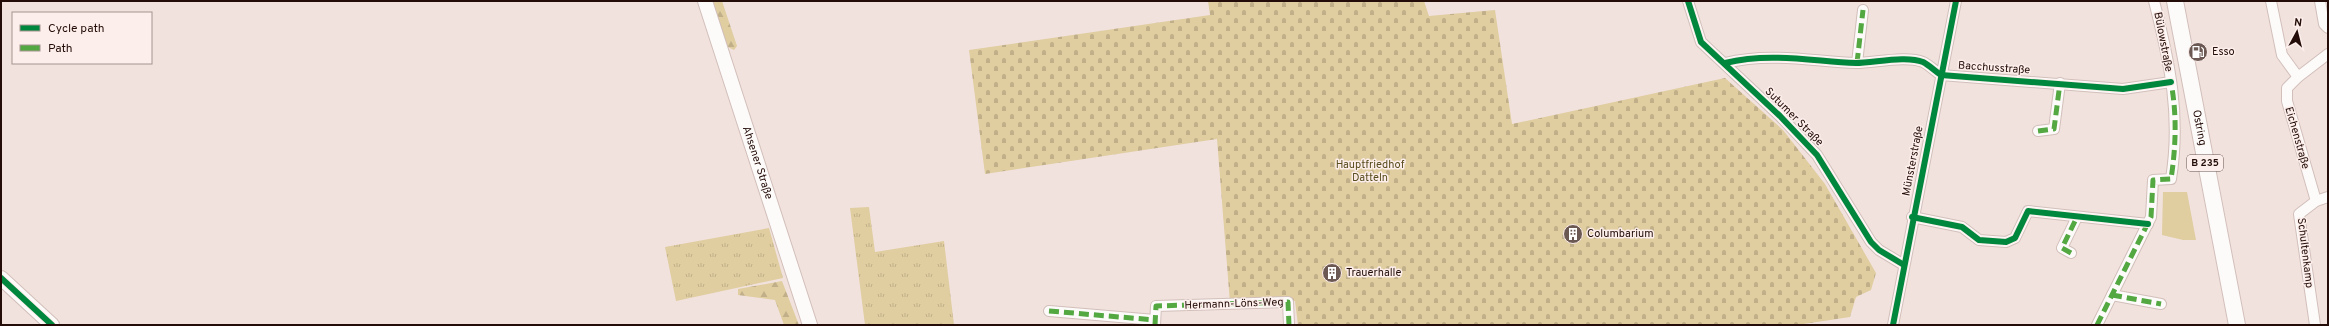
<svg xmlns="http://www.w3.org/2000/svg" width="2329" height="326" font-family="Overpass,sans-serif">
<style>
.grass{fill:url(#grass-tufts)}
.forest{fill:url(#forest-firs)}
.cemetery{fill:url(#cemetery-stones)}
.park{fill:#e0cda0}
.lines{fill:none;stroke-linecap:round;stroke-linejoin:round}
.street-casing{stroke:#d2bfba;stroke-width:12}
.secondary-casing{stroke:#d2bfba;stroke-width:16}
.primary-casing{stroke:#d2bfba;stroke-width:18}
.street{stroke:#fdfbfa;stroke-width:10}
.secondary{stroke:#fdfbfa;stroke-width:14}
.primary{stroke:#fdfbfa;stroke-width:16}
.quiet{stroke:#53a841;stroke-width:5;stroke-dasharray:10 5;stroke-linecap:butt}
.cycleway-casing{stroke:#fceeeb;stroke-width:8}
.cycleway{stroke:#00873e;stroke-width:6}
.labels{text-anchor:middle;dominant-baseline:central;stroke-width:3;stroke-linejoin:round;paint-order:stroke}
.shield{fill:#fceeeb;stroke:#65504c;stroke-width:1}
.shield-label{font-size:10px;font-weight:bold;fill:#240d08}
.street-label{font-size:11px;fill:#240d08;stroke:#fceeeb}
.poi-label{font-size:11px;fill:#240d08;stroke:#fceeeb;text-anchor:start}
.park-label{font-size:11px;fill:#594d1e;stroke:#fceeeb}
</style>
<defs>
<pattern id="grass-tufts" width="24" height="20" patternUnits="userSpaceOnUse"><rect width="24" height="20" fill="#e0cda0"/><path d="M3 7l-1-3M5 7V3M7 7l1-3M15 17l-1-3M17 17v-4M19 17l1-3" fill="none" stroke="#c0af88"/></pattern>
<pattern id="forest-firs" width="22" height="20" patternUnits="userSpaceOnUse"><rect width="22" height="20" fill="#e0cda0"/><path d="M5 1l3.5 6h-7zM16 11l3.5 6h-7z" fill="#c0af88"/></pattern>
<pattern id="cemetery-stones" width="16" height="16" patternUnits="userSpaceOnUse"><rect width="16" height="16" fill="#e0cda0"/><path d="M2 7V4a2 2 0 0 1 4 0v3zM10 15v-3a2 2 0 0 1 4 0v3z" fill="#c0af88"/></pattern>
</defs>
<rect width="100%" height="100%" fill="#f1e2de"/>
<!-- grass -->
<g class="grass">
<path d="M 869,207 L 875,252 L 944,241 L 954,325 L 865,325 L 850,208 Z"/>
<path d="M 769,228 L 783,278 L 676,301 L 665,247 Z"/>
</g>
<!-- forest -->
<g class="forest">
<path d="M 712,1 L 722,1 L 737,46 L 734,50 L 726,46 Z"/>
<path d="M 782,281 L 799,325 L 784,325 L 775,300 L 738,295 L 738,289 Z"/>
</g>
<!-- cemetery -->
<path class="cemetery" d="M 1208,1 L 1424,1 L 1429,16 L 1495,10 L 1512,124 L 1725,78 L 1783,130 L 1825,184 L 1876,273 L 1871,290 L 1856,297 L 1850,317 L 1797,325 L 1298,325 L 1295,301 L 1230,303 L 1217,139 L 985,174 L 969,50 L 1210,15 Z"/>
<!-- park -->
<path class="park" d="M 2163,192 L 2187,192 L 2196,240 L 2183,240 L 2162,235 Z"/>
<g class="lines">
<defs>
<g id="street">
<path d="M 1688,1 L 1701,42 L 1780,116 L 1817,155 L 1871,242 L 1879,250 L 1904,265"/>
<path d="M 2271,1 L 2282,55 L 2298,77"/>
<path d="M 2320,1 L 2324,24 L 2328,28"/>
<path d="M 1725,63 C 1769,52 1811,61 1856,63 C 1874,63 1906,55 1923,62 C 1929,65 1935,71 1941,75 L 2123,89 L 2171,82"/>
<path d="M 1857,63 L 1863,10"/>
<path d="M 2038,131 L 2054,129 L 2060,83"/>
<path d="M 2316,201 L 2287,101 L 2287,88 L 2298,77 L 2328,54"/>
<path d="M 1912,217 L 1962,227 L 1979,240 L 2006,242 L 2015,238 L 2028,211 L 2148,224"/>
<path d="M 2071,253 L 2062,248 L 2077,217"/>
<path d="M 2112,295 L 2161,304"/>
<path d="M 1049,311 L 1155,320"/>
<path d="M 1155,325 L 1156,306 L 1288,302 L 1289,325"/>
<path d="M 1893,325 L 1956,1"/>
<path d="M 2097,325 L 2151,217 L 2153,180 L 2171,179 C 2181,116 2170,63 2154,1"/>
<path d="M 2315,325 L 2299,214 L 2316,201 L 2328,197"/>
</g>
<g id="secondary">
<path id="s1" d="M 705,1 L 810,325"/>
<path d="M 1,278 L 52,325"/>
</g>
<g id="primary">
<path id="s2" d="M 2175,1 L 2237,325"/>
</g>
</defs>
<!-- street casing -->
<use href="#street" class="street-casing"/>
<!-- secondary casing -->
<use href="#secondary" class="secondary-casing"/>
<!-- primary casing -->
<use href="#primary" class="primary-casing"/>
<!-- street -->
<use href="#street" class="street"/>
<!-- secondary -->
<use href="#secondary" class="secondary"/>
<!-- primary -->
<use href="#primary" class="primary"/>
<!-- quiet -->
<g class="quiet">
<path d="M 1857,63 L 1863,10"/>
<path d="M 2038,131 L 2054,129 L 2060,83"/>
<path d="M 2071,253 L 2062,248 L 2077,217"/>
<path d="M 2112,295 L 2161,304"/>
<path d="M 1049,311 L 1155,320"/>
<path d="M 1155,325 L 1156,306 L 1288,302 L 1289,325"/>
<path d="M 2097,325 L 2151,217 L 2153,180 L 2171,179 C 2176,146 2177,115 2171,82"/>
</g>
<defs>
<g id="cycleway">
<path d="M 1688,1 L 1701,42 L 1780,116 L 1817,155 L 1871,242 L 1879,250 L 1904,265"/>
<path d="M 1725,63 C 1769,52 1811,61 1856,63 C 1874,63 1906,55 1923,62 C 1929,65 1935,71 1941,75 L 2123,89 L 2171,82"/>
<path d="M 1912,217 L 1962,227 L 1979,240 L 2006,242 L 2015,238 L 2028,211 L 2148,224"/>
<path d="M 1,278 L 52,325"/>
<path d="M 1893,325 L 1956,1"/>
</g>
</defs>
<!-- cycleway casing -->
<use href="#cycleway" class="cycleway-casing"/>
<!-- cycleway -->
<use href="#cycleway" class="cycleway"/>
</g>
<!-- icons -->
<defs>
<symbol id="fuel-disc" viewBox="-11 -11 22 22"><circle r="9.5" fill="#6c5853" stroke="#fceeeb"/><path d="M-5.5-6h7V0h2V4h1.3V-2.5L3-4.5l.8-.8L6-3V5H2.5V1h-1V6h-7ZM-4.2-4.7v3.2H.2V-4.7Z" fill="#fff"/></symbol>
<symbol id="building-disc" viewBox="-11 -11 22 22"><circle r="9.5" fill="#6c5853" stroke="#fceeeb"/><path d="M-4-6H4V6H1V3H-1V6H-4ZM-2.5-4.3h1.7v1.8h-1.7ZM.8-4.3h1.7v1.8H.8ZM-2.5-1h1.7V.8h-1.7ZM.8-1h1.7V.8H.8Z" fill="#fff"/></symbol>
</defs>
<g fill-rule="evenodd">
<use href="#fuel-disc" x="2187" y="41" width="22" height="22"/>
<use href="#building-disc" x="1562" y="223" width="22" height="22"/>
<use href="#building-disc" x="1321" y="262" width="22" height="22"/>
</g>
<g class="labels">
<!-- shield labels -->
<rect class="shield" x="2187" y="155" width="36" height="16" rx="3"/>
<g class="shield-label">
<text x="2205" y="163">B 235</text>
</g>
<!-- street labels -->
<g class="street-label">
<text transform="translate(2163 42) rotate(79)">Bülowstraße</text>
<text transform="translate(1994 68) rotate(4)">Bacchusstraße</text>
<text transform="translate(1794 117) rotate(45)">Sutumer Straße</text>
<text stroke="none"><textPath href="#s2" startOffset="129">Ostring</textPath></text>
<text transform="translate(2297 138) rotate(74)">Eichenstraße</text>
<text transform="translate(1913 161) rotate(-79)">Münsterstraße</text>
<text stroke="none"><textPath href="#s1" startOffset="170">Ahsener Straße</textPath></text>
<text transform="translate(2305 253) rotate(83)">Schultenkamp</text>
<text transform="translate(1234 304) rotate(-2)">Hermann-Löns-Weg</text>
</g>
<!-- poi labels -->
<g class="poi-label">
<text x="2212" y="52">Esso</text>
<text x="1587" y="234">Columbarium</text>
<text x="1346" y="273">Trauerhalle</text>
</g>
<!-- park labels -->
<g class="park-label">
<text x="1370" y="165">Hauptfriedhof<tspan x="1370" dy="13">Datteln</tspan></text>
</g>
</g>
<!-- border -->
<rect width="2329" height="326" fill="none" stroke="#240d08" stroke-width="4"/>
<!-- legend -->
<rect x="12" y="12" width="140" height="52" fill="#fceeeb" stroke="#a69490"/>
<rect x="20" y="25" width="20" height="6" fill="#00873e" stroke="#a69490"/>
<text x="48" y="32" font-size="12" fill="#240d08">Cycle path</text>
<rect x="20" y="45" width="20" height="6" fill="#53a841" stroke="#a69490"/>
<text x="48" y="52" font-size="12" fill="#240d08">Path</text>
<!-- north arrow -->
<g transform="translate(2297 32) rotate(7)" stroke="#fceeeb" stroke-width="3" paint-order="stroke">
<path d="M0-3L7 15L0 10L-7 15Z" fill="#240d08"/>
<text y="-6" font-size="11" font-weight="bold" text-anchor="middle" fill="#240d08">N</text>
</g>
</svg>
